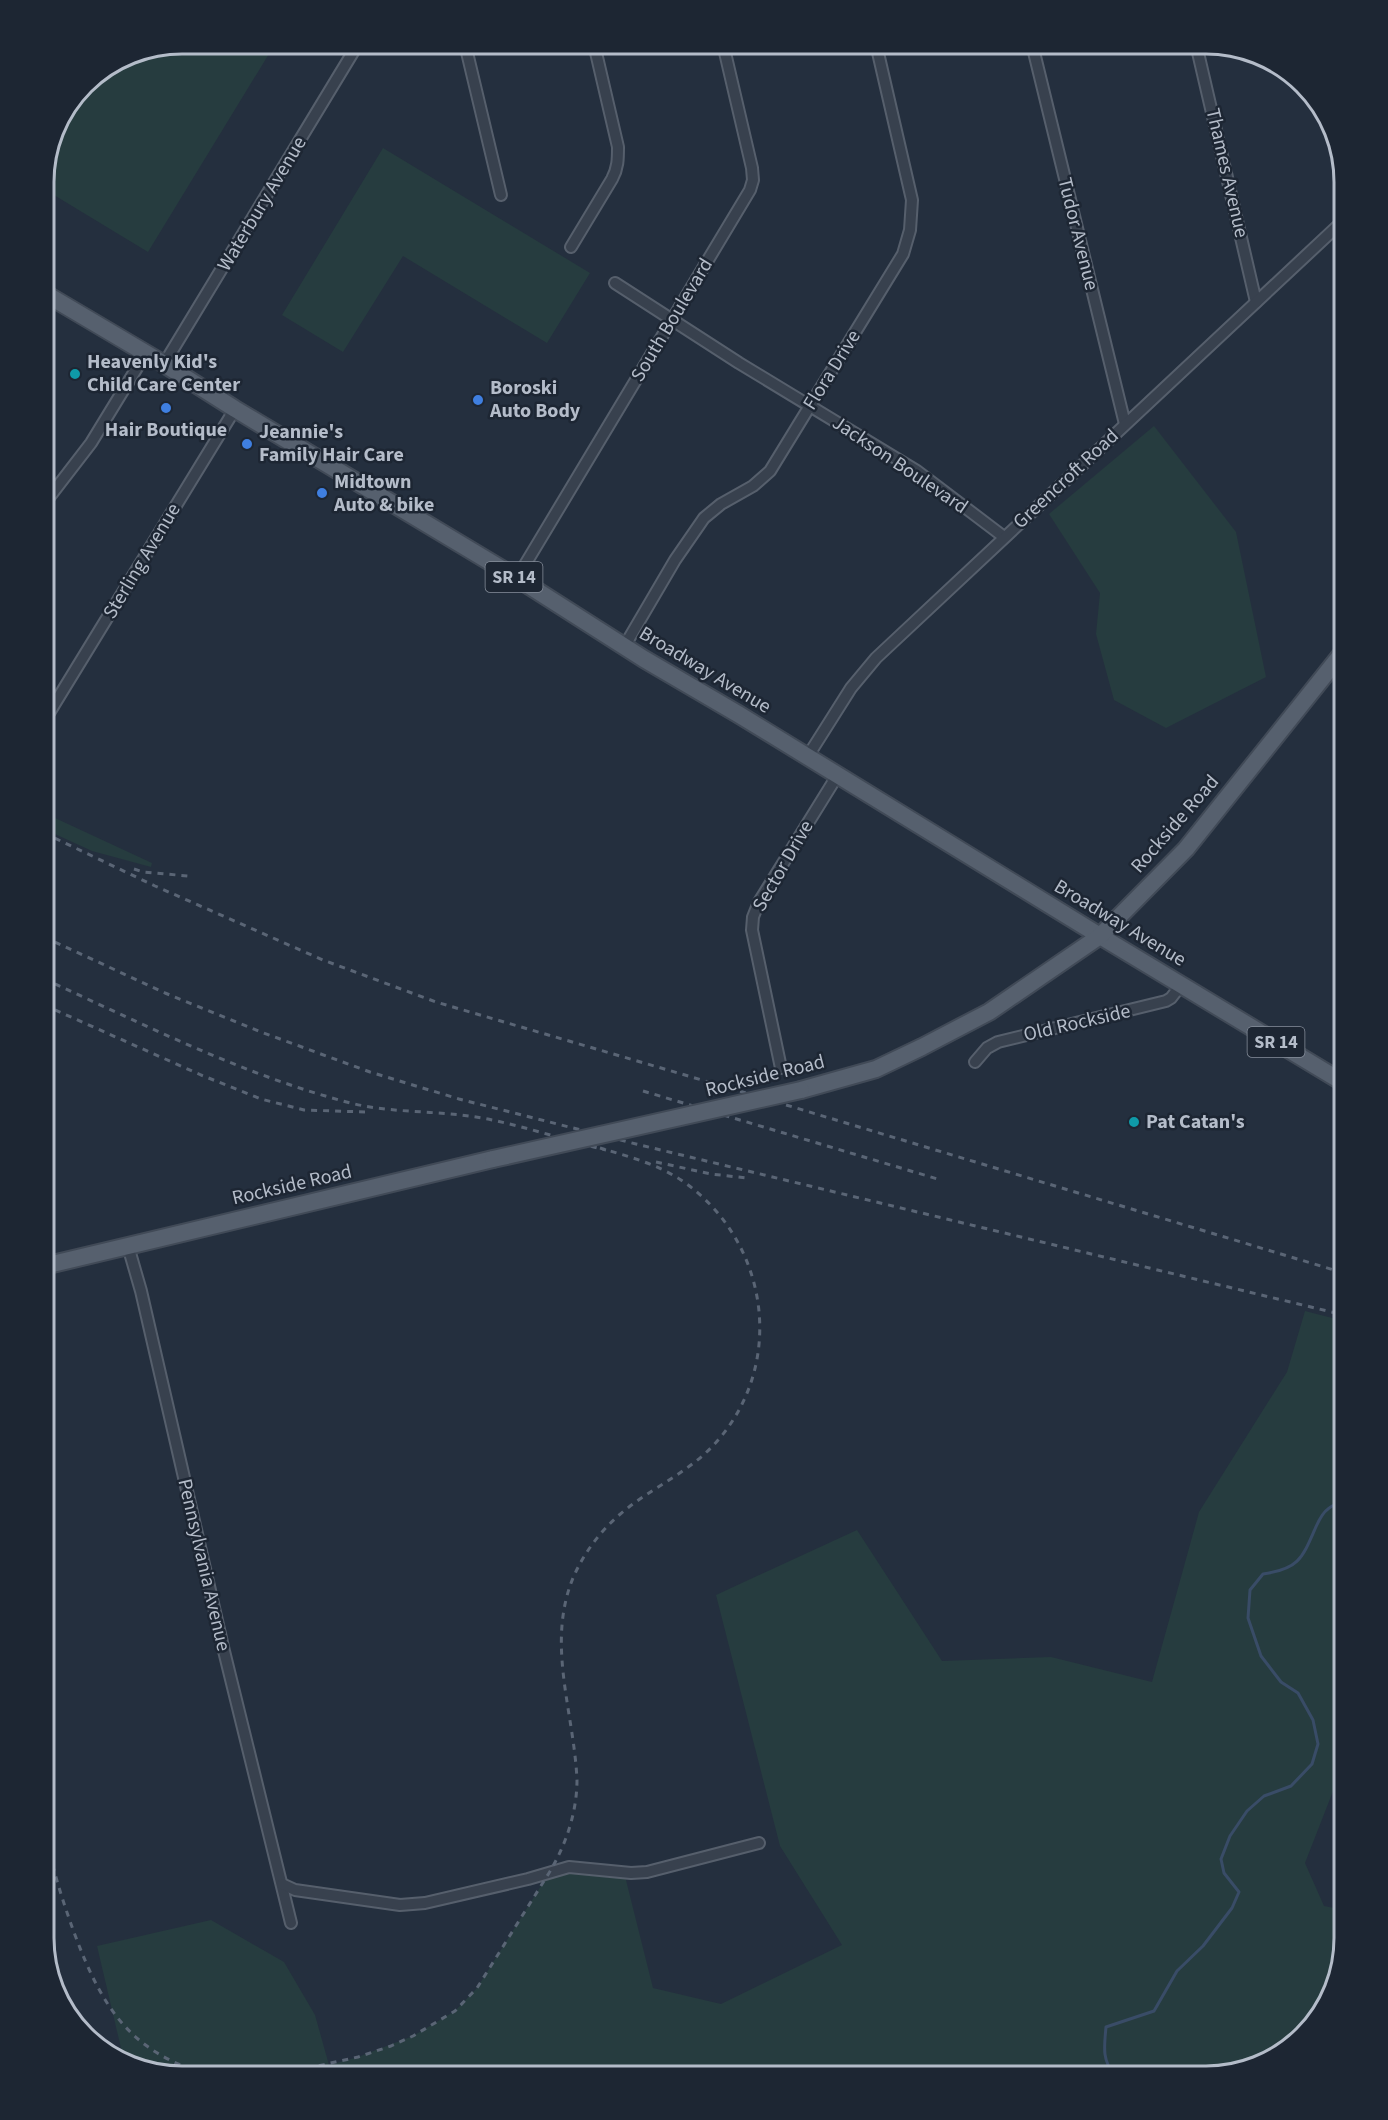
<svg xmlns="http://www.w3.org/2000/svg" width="1388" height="2120" font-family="'Source Sans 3',sans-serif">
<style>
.green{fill:#263c3f}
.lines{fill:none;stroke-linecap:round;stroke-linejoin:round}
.stream{stroke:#394c67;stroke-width:3}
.street-casing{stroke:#565f6c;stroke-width:14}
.primary-casing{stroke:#414a57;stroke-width:20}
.street{stroke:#38414e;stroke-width:10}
.primary{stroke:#56606e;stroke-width:16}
.rail{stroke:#5a6575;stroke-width:3;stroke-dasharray:6 6;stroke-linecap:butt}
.primary-bridge-casing{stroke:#414a57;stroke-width:20;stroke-linecap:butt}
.primary-bridge{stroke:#56606e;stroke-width:16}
.culture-dot{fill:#0f9aa8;stroke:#1d2633;stroke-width:2}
.shop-dot{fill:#3f7fe0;stroke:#1d2633;stroke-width:2}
.labels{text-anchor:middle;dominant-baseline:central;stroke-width:5;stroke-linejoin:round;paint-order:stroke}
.shield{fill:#1d2633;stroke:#878f9c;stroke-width:1.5}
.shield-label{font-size:18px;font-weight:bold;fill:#b4bcc9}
.street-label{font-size:20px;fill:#b4bcc9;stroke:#1d2633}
.poi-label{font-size:20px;font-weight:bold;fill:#b4bcc9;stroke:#1d2633;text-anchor:start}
.rim{fill:none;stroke:#b4bcc9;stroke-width:3}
</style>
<rect width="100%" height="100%" fill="#242f3e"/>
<!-- green -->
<g class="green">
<path d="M 182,44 L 275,44 L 148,252 L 44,189 L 44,173 L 54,129 L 84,84 L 129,54 Z"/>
<path d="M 383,148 L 590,273 L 547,343 L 403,256 L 343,352 L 282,315 Z"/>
<path d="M 1154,426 L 1236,532 L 1266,677 L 1166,728 L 1114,700 L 1096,634 L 1100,593 L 1049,514 Z"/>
<path d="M 55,818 L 152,863 L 151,867 L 92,851 L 44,829 L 44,820 L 52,824 Z"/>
<path d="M 1305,1311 L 1344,1321 L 1344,1763 L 1305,1863 L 1324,1906 L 1344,1910 L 1344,1938 L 1326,2008 L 1275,2058 L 1206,2076 L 173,2076 L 124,2061 L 97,1946 L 211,1920 L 284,1962 L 315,2015 L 329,2065 L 358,2057 L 413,2036 L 455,2011 L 477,1988 L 549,1873 L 569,1867 L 624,1872 L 653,1988 L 721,2004 L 842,1945 L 780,1846 L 716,1595 L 857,1530 L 942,1661 L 1051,1657 L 1152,1682 L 1199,1512 L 1287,1372 Z"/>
</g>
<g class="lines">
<!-- stream -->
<path class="stream" d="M 1115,2076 C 1102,2060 1104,2048 1106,2027 L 1154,2011 L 1177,1971 L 1203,1946 L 1232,1908 L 1239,1892 L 1224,1873 L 1221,1859 L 1230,1836 L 1247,1811 L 1264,1796 L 1291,1786 L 1312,1764 L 1318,1744 L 1313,1720 L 1298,1693 L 1281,1682 L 1261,1656 L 1248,1618 L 1250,1590 L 1263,1574 C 1298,1569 1302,1559 1315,1529 C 1318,1522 1322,1513 1328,1509 C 1332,1505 1340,1503 1344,1501"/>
<defs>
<g id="street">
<path d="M 465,44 L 501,195"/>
<path d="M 1032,44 L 1125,424"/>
<path d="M 1196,44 L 1256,302"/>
<path d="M 571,247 L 612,179 C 618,168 618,159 618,147 L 594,44"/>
<path d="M 615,283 L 739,363 L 917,471 L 1004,537"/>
<path d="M 164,364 L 358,44"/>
<path d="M 44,504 L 91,443 L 146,353"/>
<path d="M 517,578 L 750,190 L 753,180 L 752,168 L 723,44"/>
<path d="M 624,647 L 675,560 L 704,518 L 721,504 L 753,486 L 770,471 L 903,254 L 910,230 L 912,200 L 876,44"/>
<path d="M 49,713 L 235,409"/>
<path d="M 808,756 L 851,688 L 876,658 L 1344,220"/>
<path d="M 975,1062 L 987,1048 L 998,1042 L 1166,1001 L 1171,998 L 1181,985"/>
<path d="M 781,1068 L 752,930 L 753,917 L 759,902 L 837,776"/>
<path d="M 128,1246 L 141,1291 L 224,1651 L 291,1923"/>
<path d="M 1343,1874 L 1344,1872"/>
<path d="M 282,1884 L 295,1890 L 400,1905 L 425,1903 L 528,1879 L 569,1867 L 631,1873 L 647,1872 L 759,1843"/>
</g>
<g id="primary">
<path d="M 44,293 L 164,364 L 235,409 L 517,578 L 644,659 L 738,714 L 1100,936 L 1344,1083"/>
<path d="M 801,1090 L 876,1069 L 922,1047 L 989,1012 L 1100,936 L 1186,849 L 1344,651"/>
<path d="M 44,1266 L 493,1159"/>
</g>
</defs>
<!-- street casing -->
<use href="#street" class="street-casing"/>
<!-- primary casing -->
<use href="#primary" class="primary-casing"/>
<!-- street -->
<use href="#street" class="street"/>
<!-- primary -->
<use href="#primary" class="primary"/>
<!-- rail -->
<g class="rail">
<path d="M 44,833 L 155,886 L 323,960 L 436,1002 L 753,1095 L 1344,1273"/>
<path d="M 134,869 L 143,872 L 188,876"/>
<path d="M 44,937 L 165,993 L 261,1032 L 370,1072 L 459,1099 L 636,1144 L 1344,1315"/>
<path d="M 44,979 C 141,1023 239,1073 343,1101 C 391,1115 443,1109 492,1120 C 530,1128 568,1141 606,1150"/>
<path d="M 44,1005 L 201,1075 L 261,1099 L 304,1110 L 365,1112"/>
<path d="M 643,1091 L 941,1180"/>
<path d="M 656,1162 L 711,1174 L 747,1178"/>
<path d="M 44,1830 C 52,1866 62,1900 75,1935 C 103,2010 133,2056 215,2076"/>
<path d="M 272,2076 L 358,2057 L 391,2046 L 413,2036 L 455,2011 L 477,1988 L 549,1873 C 566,1845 577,1812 577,1780 C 574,1712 546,1644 573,1578 C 585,1550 605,1525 629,1507 C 659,1484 694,1469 719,1439 C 787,1359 767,1238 681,1180 C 657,1164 627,1156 600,1148"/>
</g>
<defs>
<path id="primary-bridge" d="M 493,1159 L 801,1090"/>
</defs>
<!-- primary-bridge casing -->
<use href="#primary-bridge" class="primary-bridge-casing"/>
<!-- primary-bridge -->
<use href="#primary-bridge" class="primary-bridge"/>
</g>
<!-- markers -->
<g class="culture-dot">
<circle cx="75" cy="374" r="6"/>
<circle cx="1134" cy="1122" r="6"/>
</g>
<g class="shop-dot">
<circle cx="478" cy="400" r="6"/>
<circle cx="166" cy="408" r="6"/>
<circle cx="247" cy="444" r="6"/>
<circle cx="322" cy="493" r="6"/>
</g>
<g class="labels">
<!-- shield labels -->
<g class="shield">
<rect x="485.5" y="562" width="57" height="30" rx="4.5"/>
<rect x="1247.5" y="1027" width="57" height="30" rx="4.5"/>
</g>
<g class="shield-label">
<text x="514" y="577">SR 14</text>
<text x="1276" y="1042">SR 14</text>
</g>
<!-- street labels -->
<g class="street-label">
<text transform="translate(1227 173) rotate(77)">Thames Avenue</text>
<text transform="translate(262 204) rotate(-59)">Waterbury Avenue</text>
<text transform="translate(1078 234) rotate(76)">Tudor Avenue</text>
<text transform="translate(672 320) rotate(-59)">South Boulevard</text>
<text transform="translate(832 370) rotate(-58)">Flora Drive</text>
<text transform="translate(900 465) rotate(34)">Jackson Boulevard</text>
<text transform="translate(1066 479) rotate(-43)">Greencroft Road</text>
<text transform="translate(142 561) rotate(-59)">Sterling Avenue</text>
<text transform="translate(705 670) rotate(31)">Broadway Avenue</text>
<text transform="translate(1175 824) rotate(-49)">Rockside Road</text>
<text transform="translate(783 866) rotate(-60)">Sector Drive</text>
<text transform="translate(1120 923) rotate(31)">Broadway Avenue</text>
<text transform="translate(1077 1023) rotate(-13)">Old Rockside</text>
<text transform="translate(765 1076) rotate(-14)">Rockside Road</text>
<text transform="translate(292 1185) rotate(-13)">Rockside Road</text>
<text transform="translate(204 1565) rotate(77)">Pennsylvania Avenue</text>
</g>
<!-- poi labels -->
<g class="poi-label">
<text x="87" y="362">Heavenly Kid's<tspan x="87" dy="23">Child Care Center</tspan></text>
<text x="490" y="388">Boroski<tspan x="490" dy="23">Auto Body</tspan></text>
<text x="166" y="430" text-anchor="middle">Hair Boutique</text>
<text x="259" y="432">Jeannie's<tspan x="259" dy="23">Family Hair Care</tspan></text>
<text x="334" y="482">Midtown<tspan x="334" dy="23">Auto &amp; bike</tspan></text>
<text x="1146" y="1122">Pat Catan's</text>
</g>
</g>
<!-- crop -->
<path d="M0 0H1388V2120H0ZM182 54H1206A128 128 0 0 1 1334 182V1938A128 128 0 0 1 1206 2066H182A128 128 0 0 1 54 1938V182A128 128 0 0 1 182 54Z" fill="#1d2633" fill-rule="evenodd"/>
<path class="rim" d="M182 54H1206A128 128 0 0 1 1334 182V1938A128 128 0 0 1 1206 2066H182A128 128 0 0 1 54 1938V182A128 128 0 0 1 182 54Z"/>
</svg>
